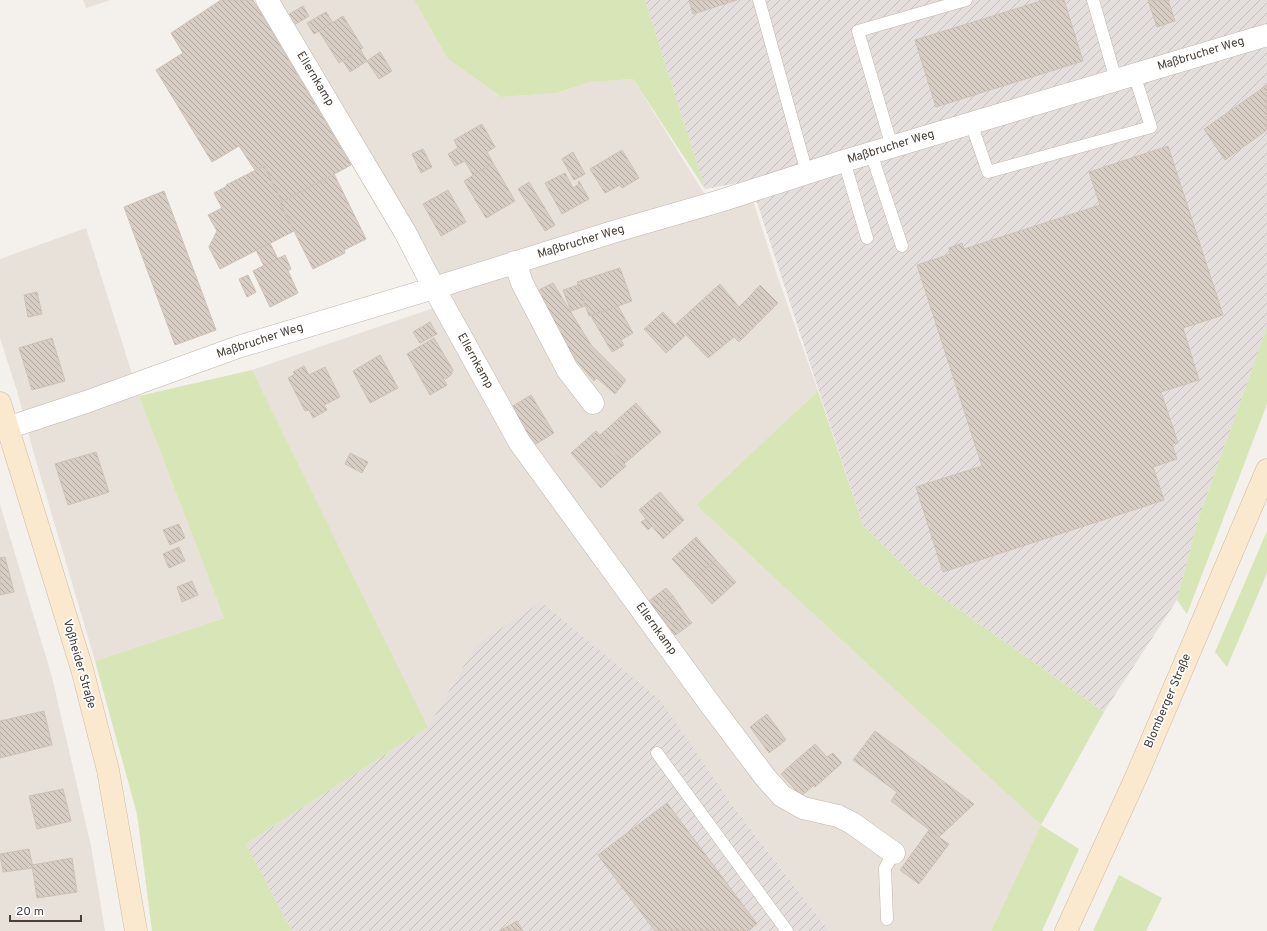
<svg xmlns="http://www.w3.org/2000/svg" width="1267" height="931" font-family="Overpass,sans-serif">
<style>
.residential{fill:#e7e1d9}
.industrial{fill:url(#industrial-furrows)}
.grass{fill:#d7e5b7}
.building{fill:url(#building-back-hatch);stroke:#cfc1b5}
.lines{fill:none;stroke-linecap:round;stroke-linejoin:round}
.lane-casing{stroke:#bfb6ae;stroke-width:13}
.street-casing{stroke:#bfb6ae;stroke-width:23}
.secondary-casing{stroke:#d0bb9e;stroke-width:23}
.lane{stroke:#fff;stroke-width:12}
.street{stroke:#fff;stroke-width:22}
.secondary{stroke:#fae9ce;stroke-width:22}
.labels{text-anchor:middle;dominant-baseline:central;stroke-width:3.5;stroke-linejoin:round;paint-order:stroke}
.street-label{font-size:12px;fill:#484039;stroke:#fff}
</style>
<defs>
<pattern id="industrial-furrows" width="10" height="10" patternUnits="userSpaceOnUse"><rect width="10" height="10" fill="#e4dfdc"/><path d="M-1 1l2-2M0 10L10 0M9 11l2-2" fill="none" stroke="#c5c0be"/></pattern>
<pattern id="building-back-hatch" width="6" height="6" patternUnits="userSpaceOnUse"><rect width="6" height="6" fill="#d8cdc4"/><path d="M-1 5l2 2M0 0l6 6M5-1l2 2" fill="none" stroke="#b1a8a0"/></pattern>
</defs>
<rect width="100%" height="100%" fill="#f4f0eb"/>
<!-- residential -->
<g class="residential">
<path d="M 83,0 L 111,0 L 86,8 Z"/>
<path d="M 276,0 L 414,0 L 448,59 L 501,97 L 556,93 L 590,82 L 633,79 L 712,206 L 752,198 L 777,275 L 818,391 L 696,505 L 1041,825 L 991,931 L 829,931 L 729,801 L 475,646 L 428,727 L 252,370 L 454,301 L 411,221 Z"/>
<path d="M 86,228 L 139,396 L 224,618 L 95,661 L 34,454 L 17,391 L 0,338 L 0,259 Z"/>
<path d="M 0,504 L 52,677 L 91,846 L 105,931 L 0,931 Z"/>
</g>
<!-- industrial -->
<g class="industrial">
<path d="M 645,0 L 1267,0 L 1267,327 L 1198,520 L 1177,600 L 1111,701 L 1104,712 L 920,582 L 863,525 L 750,181 L 705,189 Z"/>
<path d="M 541,602 L 661,701 L 729,801 L 829,931 L 292,931 L 246,844 L 428,727 L 475,646 Z"/>
</g>
<!-- grass -->
<g class="grass">
<path d="M 414,0 L 645,0 L 705,189 L 633,79 L 590,82 L 556,93 L 501,97 L 448,59 Z"/>
<path d="M 1267,327 L 1267,404 L 1187,614 L 1177,600 L 1198,520 Z"/>
<path d="M 252,370 L 428,727 L 246,844 L 292,931 L 152,931 L 137,814 L 95,661 L 224,618 L 139,396 Z"/>
<path d="M 818,391 L 863,525 L 920,582 L 1104,712 L 1041,825 L 1079,849 L 1042,931 L 991,931 L 1041,825 L 696,505 Z"/>
<path d="M 1267,531 L 1267,573 L 1227,667 L 1215,652 Z"/>
<path d="M 1119,875 L 1162,898 L 1146,931 L 1093,931 Z"/>
</g>
<!-- building -->
<g class="building">
<path d="M 221,0 L 253,0 L 351,165 L 282,202 L 264,166 L 255,170 L 239,146 L 212,162 L 156,70 L 183,53 L 171,33 Z"/>
<path d="M 689,0 L 737,0 L 693,14 Z"/>
<path d="M 1044,0 L 1064,0 L 1083,61 L 936,107 L 915,40 Z"/>
<path d="M 1148,0 L 1168,0 L 1175,21 L 1157,27 Z"/>
<path d="M 303,6 L 309,16 L 294,25 L 288,15 Z"/>
<path d="M 326,12 L 333,23 L 314,34 L 307,23 Z"/>
<path d="M 343,16 L 363,48 L 339,63 L 319,31 Z"/>
<path d="M 360,49 L 367,61 L 350,72 L 343,61 Z"/>
<path d="M 380,52 L 392,71 L 379,79 L 367,61 Z"/>
<path d="M 1267,85 L 1267,130 L 1225,160 L 1204,129 Z"/>
<path d="M 482,124 L 495,147 L 487,152 L 493,163 L 473,175 L 465,161 L 455,166 L 448,154 L 458,148 L 454,140 Z"/>
<path d="M 1168,146 L 1223,315 L 1183,328 L 1199,380 L 1161,392 L 1178,443 L 1172,444 L 1177,459 L 1153,467 L 1164,500 L 943,572 L 916,487 L 982,466 L 917,265 L 950,254 L 949,248 L 962,243 L 964,249 L 1100,205 L 1089,172 Z"/>
<path d="M 423,149 L 432,167 L 421,173 L 412,154 Z"/>
<path d="M 622,150 L 639,178 L 622,188 L 620,185 L 605,193 L 590,169 Z"/>
<path d="M 573,152 L 585,174 L 574,180 L 562,159 Z"/>
<path d="M 493,163 L 515,201 L 486,218 L 464,181 Z"/>
<path d="M 264,166 L 282,202 L 280,203 L 294,231 L 220,269 L 209,247 L 217,231 L 208,215 L 222,208 L 214,193 L 227,186 L 226,185 Z"/>
<path d="M 565,173 L 573,188 L 579,184 L 578,182 L 579,181 L 589,199 L 562,214 L 545,183 Z"/>
<path d="M 334,174 L 366,239 L 344,250 L 345,253 L 313,269 L 280,203 Z"/>
<path d="M 529,182 L 555,225 L 545,231 L 518,189 Z"/>
<path d="M 448,190 L 466,222 L 441,236 L 423,204 Z"/>
<path d="M 164,191 L 216,330 L 175,345 L 124,207 Z"/>
<path d="M 270,243 L 278,259 L 264,266 L 256,250 Z"/>
<path d="M 285,255 L 291,269 L 288,271 L 298,293 L 270,307 L 253,271 Z"/>
<path d="M 620,268 L 632,301 L 589,316 L 577,282 Z"/>
<path d="M 248,275 L 256,292 L 247,297 L 239,279 Z"/>
<path d="M 553,283 L 591,345 L 626,380 L 615,394 L 597,378 L 594,381 L 569,352 L 535,292 Z"/>
<path d="M 720,284 L 739,307 L 749,297 L 766,315 L 739,342 L 734,337 L 708,358 L 676,324 Z"/>
<path d="M 578,285 L 585,306 L 571,311 L 563,290 Z"/>
<path d="M 760,285 L 778,303 L 766,315 L 749,297 Z"/>
<path d="M 37,292 L 42,314 L 28,317 L 24,295 Z"/>
<path d="M 618,306 L 633,333 L 621,340 L 624,345 L 612,352 L 591,316 Z"/>
<path d="M 663,312 L 685,336 L 666,353 L 644,329 Z"/>
<path d="M 430,322 L 437,334 L 420,343 L 413,332 Z"/>
<path d="M 52,338 L 65,381 L 32,390 L 19,348 Z"/>
<path d="M 434,338 L 453,370 L 451,375 L 446,379 L 443,378 L 447,385 L 430,395 L 407,354 Z"/>
<path d="M 380,355 L 398,388 L 370,403 L 353,371 Z"/>
<path d="M 304,366 L 309,375 L 325,367 L 340,397 L 324,405 L 327,410 L 313,418 L 309,410 L 305,411 L 288,378 L 295,374 L 293,372 Z"/>
<path d="M 531,395 L 554,433 L 531,447 L 508,409 Z"/>
<path d="M 636,403 L 661,432 L 624,464 L 599,436 Z"/>
<path d="M 596,431 L 626,466 L 601,488 L 571,453 Z"/>
<path d="M 96,452 L 109,492 L 68,505 L 55,464 Z"/>
<path d="M 350,453 L 368,462 L 362,473 L 345,464 Z"/>
<path d="M 660,492 L 684,520 L 663,539 L 652,526 L 648,530 L 641,522 L 646,519 L 639,510 Z"/>
<path d="M 179,524 L 185,538 L 170,545 L 163,530 Z"/>
<path d="M 696,537 L 716,560 L 692,581 L 672,559 Z"/>
<path d="M 179,547 L 185,561 L 169,568 L 163,554 Z"/>
<path d="M 5,557 L 14,592 L 0,595 L 0,558 Z"/>
<path d="M 716,560 L 736,582 L 712,604 L 692,581 Z"/>
<path d="M 192,581 L 198,595 L 182,602 L 177,587 Z"/>
<path d="M 666,588 L 673,596 L 660,606 L 654,597 Z"/>
<path d="M 673,596 L 679,605 L 662,618 L 649,601 L 654,597 L 660,606 Z"/>
<path d="M 679,605 L 685,614 L 673,623 L 680,632 L 675,635 L 662,618 Z"/>
<path d="M 685,614 L 692,623 L 680,632 L 673,623 Z"/>
<path d="M 44,711 L 52,745 L 0,758 L 0,721 Z"/>
<path d="M 767,714 L 786,740 L 769,753 L 750,727 Z"/>
<path d="M 875,731 L 974,804 L 939,837 L 891,801 L 897,792 L 853,760 Z"/>
<path d="M 815,744 L 827,757 L 833,753 L 842,763 L 815,787 L 793,763 Z"/>
<path d="M 793,763 L 813,786 L 801,796 L 781,774 Z"/>
<path d="M 63,789 L 71,821 L 37,829 L 29,796 Z"/>
<path d="M 667,803 L 757,924 L 747,931 L 655,931 L 598,855 Z"/>
<path d="M 929,830 L 949,844 L 919,884 L 900,870 Z"/>
<path d="M 29,849 L 33,868 L 3,872 L 0,854 Z"/>
<path d="M 72,858 L 77,892 L 37,898 L 32,865 Z"/>
<path d="M 517,921 L 523,931 L 499,931 Z"/>
</g>
<g class="lines">
<defs>
<g id="lane">
<path d="M 759,0 L 807,173"/>
<path d="M 1093,0 L 1116,80"/>
<path d="M 971,123 L 988,172 L 1151,127 L 1134,74"/>
<path d="M 892,147 L 858,31 L 966,0"/>
<path d="M 871,153 L 902,246"/>
<path d="M 844,161 L 867,238"/>
<path d="M 657,753 L 787,931"/>
<path d="M 887,919 L 885,868 L 894,853"/>
</g>
<g id="street">
<path d="M 267,0 L 405,232 L 434,288 L 520,443 L 710,704 L 765,777 L 782,796 L 803,808 L 838,816 L 852,823 L 894,853"/>
<path d="M 515,262 L 522,283 L 567,369 L 593,403"/>
<path d="M 7,428 L 86,402 L 238,347 L 434,288 L 616,231 L 720,201 L 844,161 L 1267,35"/>
</g>
<g id="secondary">
<path d="M 0,403 L 82,669 L 108,770 L 136,931"/>
<path d="M 1066,931 L 1137,775 L 1267,470"/>
</g>
</defs>
<!-- lane casing -->
<use href="#lane" class="lane-casing"/>
<!-- street casing -->
<use href="#street" class="street-casing"/>
<!-- secondary casing -->
<use href="#secondary" class="secondary-casing"/>
<!-- lane -->
<use href="#lane" class="lane"/>
<!-- street -->
<use href="#street" class="street"/>
<!-- secondary -->
<use href="#secondary" class="secondary"/>
</g>
<g class="labels">
<!-- street labels -->
<g class="street-label">
<text transform="translate(1201 54) rotate(-17)">Maßbrucher Weg</text>
<text transform="translate(315 79) rotate(59)">Ellernkamp</text>
<text transform="translate(891 147) rotate(-17)">Maßbrucher Weg</text>
<text transform="translate(581 242) rotate(-17)">Maßbrucher Weg</text>
<text transform="translate(260 341) rotate(-18)">Maßbrucher Weg</text>
<text transform="translate(475 361) rotate(61)">Ellernkamp</text>
<text transform="translate(656 629) rotate(54)">Ellernkamp</text>
<text transform="translate(79 664) rotate(74)">Voßheider Straße</text>
<text transform="translate(1168 701) rotate(-67)">Blomberger Straße</text>
</g>
</g>
<!-- scale -->
<path d="M10 915v6h71v-6" fill="none" stroke="#484039" stroke-width="2"/>
<text x="16" y="915" font-size="12" fill="#484039" stroke="#ffffff" stroke-width="3" paint-order="stroke">20 m</text>
</svg>
